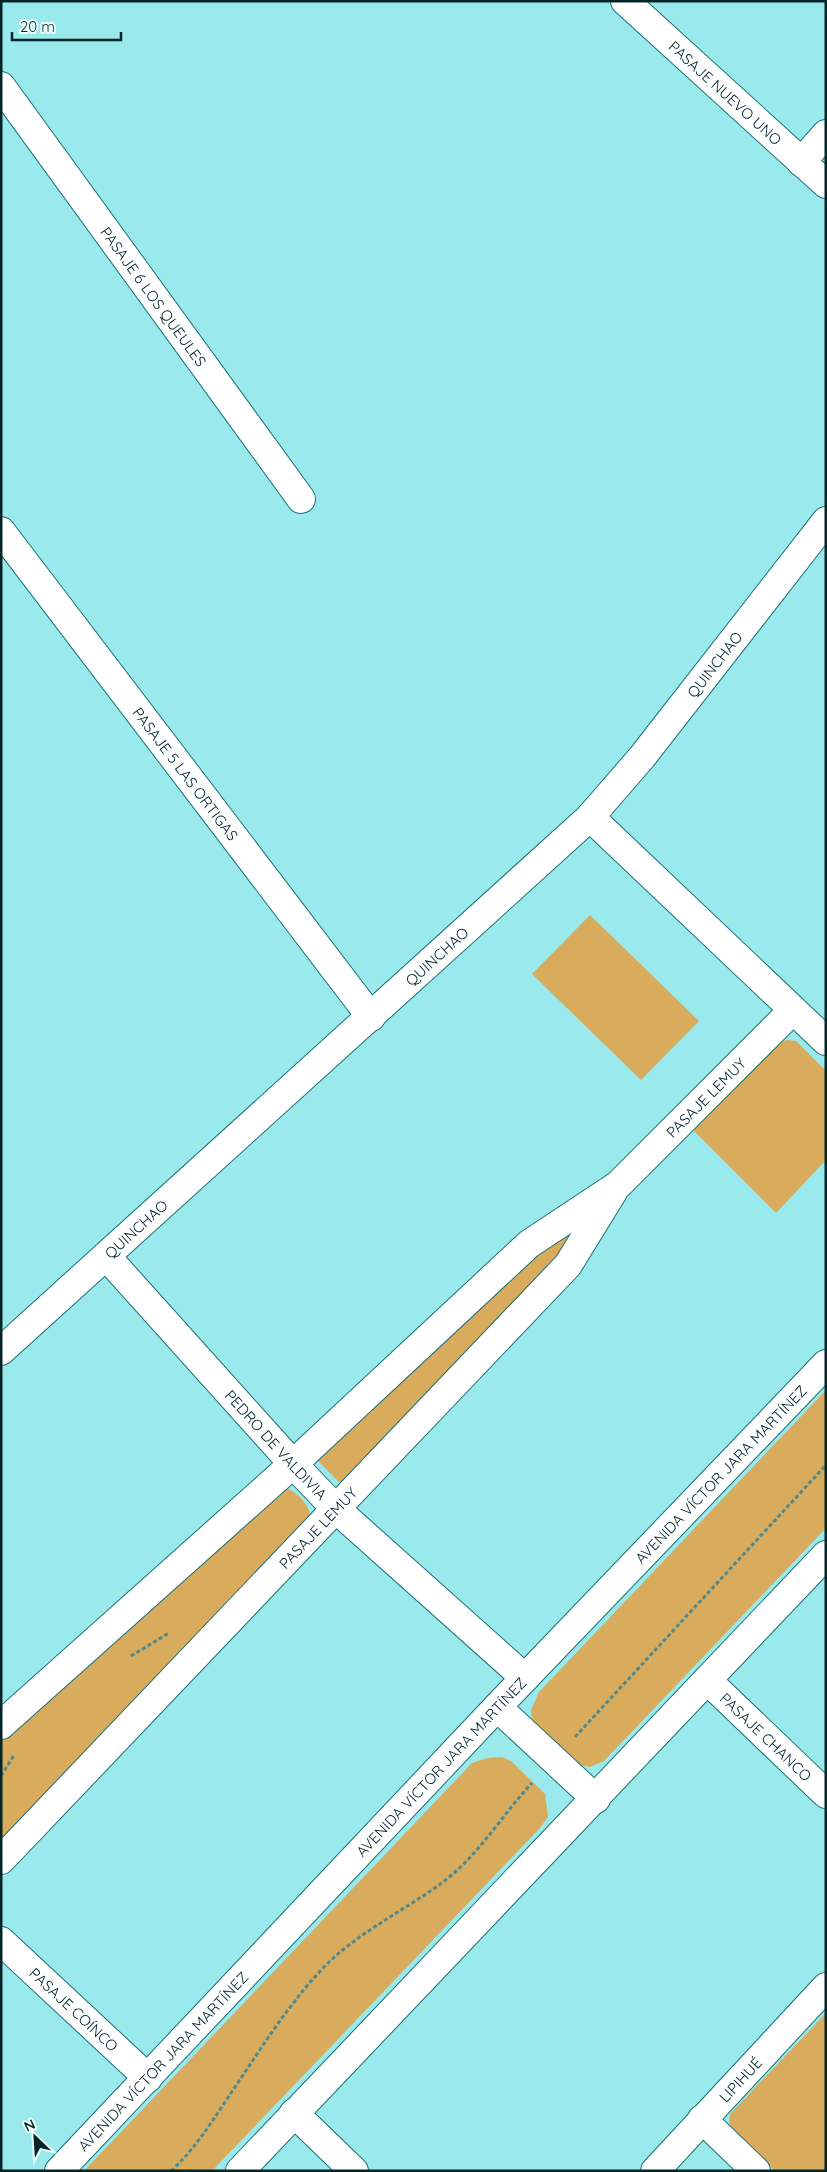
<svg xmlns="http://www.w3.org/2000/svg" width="827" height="2172" font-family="Quicksand,sans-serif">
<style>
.green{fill:#d9ab5c}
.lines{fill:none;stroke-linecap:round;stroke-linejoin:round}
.street-casing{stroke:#197074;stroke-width:30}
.secondary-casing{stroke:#197074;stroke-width:30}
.path{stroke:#508a8d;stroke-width:3;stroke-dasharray:4 2.5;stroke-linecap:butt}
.street{stroke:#fff;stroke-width:28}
.secondary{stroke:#fff;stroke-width:28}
.labels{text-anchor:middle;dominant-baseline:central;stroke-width:4.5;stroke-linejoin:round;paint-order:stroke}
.street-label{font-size:15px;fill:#022527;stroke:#effefe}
</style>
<rect width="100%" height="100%" fill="#9ae9ed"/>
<!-- green -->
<g class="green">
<path d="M 590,915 L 699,1021 L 641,1080 L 532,974 Z"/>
<path d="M 787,1040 L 796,1041 L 826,1071 L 826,1160 L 776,1213 L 692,1129 L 777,1043 Z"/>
<path d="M 581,1219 L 561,1259 L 345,1483 L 339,1482 L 315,1458 L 528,1258 Z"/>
<path d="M 826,1390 L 826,1528 L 604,1761 L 590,1767 L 578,1765 L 532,1721 L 531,1710 L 539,1692 Z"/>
<path d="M 287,1488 C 297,1493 309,1504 310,1516 L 1,1844 L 1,1736 Z"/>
<path d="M 502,1757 L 511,1761 L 545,1794 L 548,1817 L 540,1828 L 212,2171 L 84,2171 L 472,1763 L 488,1758 Z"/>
<path d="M 826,2013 L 826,2171 L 775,2171 L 733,2130 L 729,2123 L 730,2114 Z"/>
</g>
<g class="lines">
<defs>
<g id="street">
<path id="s1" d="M 625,1 L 826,184"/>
<path id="s2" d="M 1,86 L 301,499"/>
<path d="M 801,162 L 826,134"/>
<path id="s3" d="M 1,531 L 371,1017"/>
<path d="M 590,817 L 826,1041"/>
<path id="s4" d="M 106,1256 L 293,1464 L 336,1509 L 525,1678"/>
<path id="s5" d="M 1,1351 L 590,817 L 642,757 L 826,521"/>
<path id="s6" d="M 707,1680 L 826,1794"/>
<path id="s7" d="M 1,1725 L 293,1464 L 529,1244 L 618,1185 L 793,1010"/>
<path id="s8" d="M 1,1860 L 568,1265 L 613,1192"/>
<path id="s9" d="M 1,1941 L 148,2078"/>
<path d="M 294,2113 L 354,2171"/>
<path d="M 702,2119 L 756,2171"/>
<path id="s10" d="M 655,2171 L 826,1987"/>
</g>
<g id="secondary">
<path d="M 497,1707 L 596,1799"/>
<path id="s11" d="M 59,2171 L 497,1707 L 826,1364"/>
<path d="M 240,2171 L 826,1555"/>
</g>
</defs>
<!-- street casing -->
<use href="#street" class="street-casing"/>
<!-- secondary casing -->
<use href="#secondary" class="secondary-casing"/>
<!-- path -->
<g class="path">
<path d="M 131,1656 L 169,1633"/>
<path d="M 575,1737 L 826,1465"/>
<path d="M 1,1776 L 14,1755"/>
<path d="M 171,2171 C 195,2149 211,2123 229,2096 C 258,2053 287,2006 323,1968 C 358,1932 404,1911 443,1882 C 479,1855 502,1815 532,1783"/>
</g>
<!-- street -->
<use href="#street" class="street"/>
<!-- secondary -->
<use href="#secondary" class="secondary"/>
</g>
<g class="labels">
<!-- street labels -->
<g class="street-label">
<text stroke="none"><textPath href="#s1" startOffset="136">PASAJE NUEVO UNO</textPath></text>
<text stroke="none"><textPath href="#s2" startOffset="260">PASAJE 6 LOS QUEULES</textPath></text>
<text stroke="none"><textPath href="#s5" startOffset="992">QUINCHAO</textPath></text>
<text stroke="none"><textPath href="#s3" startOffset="305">PASAJE 5 LAS ORTIGAS</textPath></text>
<text stroke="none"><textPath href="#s5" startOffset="588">QUINCHAO</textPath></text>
<text stroke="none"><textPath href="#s7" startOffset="945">PASAJE LEMUY</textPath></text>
<text stroke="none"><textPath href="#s5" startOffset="182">QUINCHAO</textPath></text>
<text stroke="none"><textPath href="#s4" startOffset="254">PEDRO DE VALDIVIA</textPath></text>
<text stroke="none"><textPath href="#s11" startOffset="961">AVENIDA VÍCTOR JARA MARTÍNEZ</textPath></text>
<text stroke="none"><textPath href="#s8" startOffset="459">PASAJE LEMUY</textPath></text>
<text stroke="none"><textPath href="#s6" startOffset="82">PASAJE CHANCO</textPath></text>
<text stroke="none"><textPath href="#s11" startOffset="556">AVENIDA VÍCTOR JARA MARTÍNEZ</textPath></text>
<text stroke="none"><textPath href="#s9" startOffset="100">PASAJE COÍNCO</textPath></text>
<text stroke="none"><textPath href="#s11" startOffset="151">AVENIDA VÍCTOR JARA MARTÍNEZ</textPath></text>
<text stroke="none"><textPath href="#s10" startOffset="125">LIPIHUÉ</textPath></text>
</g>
</g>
<!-- border -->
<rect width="827" height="2172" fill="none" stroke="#022527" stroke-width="5"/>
<!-- north arrow -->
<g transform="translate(35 2137) rotate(335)" stroke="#effefe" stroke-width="4" paint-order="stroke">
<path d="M0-4L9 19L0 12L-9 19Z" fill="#022527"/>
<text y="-8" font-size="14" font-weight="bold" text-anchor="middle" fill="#022527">N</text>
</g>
<!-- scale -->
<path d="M12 32v8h109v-8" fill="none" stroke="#022527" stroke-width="2.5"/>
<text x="20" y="32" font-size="15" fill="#022527" stroke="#effefe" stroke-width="4" paint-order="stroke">20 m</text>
</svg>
